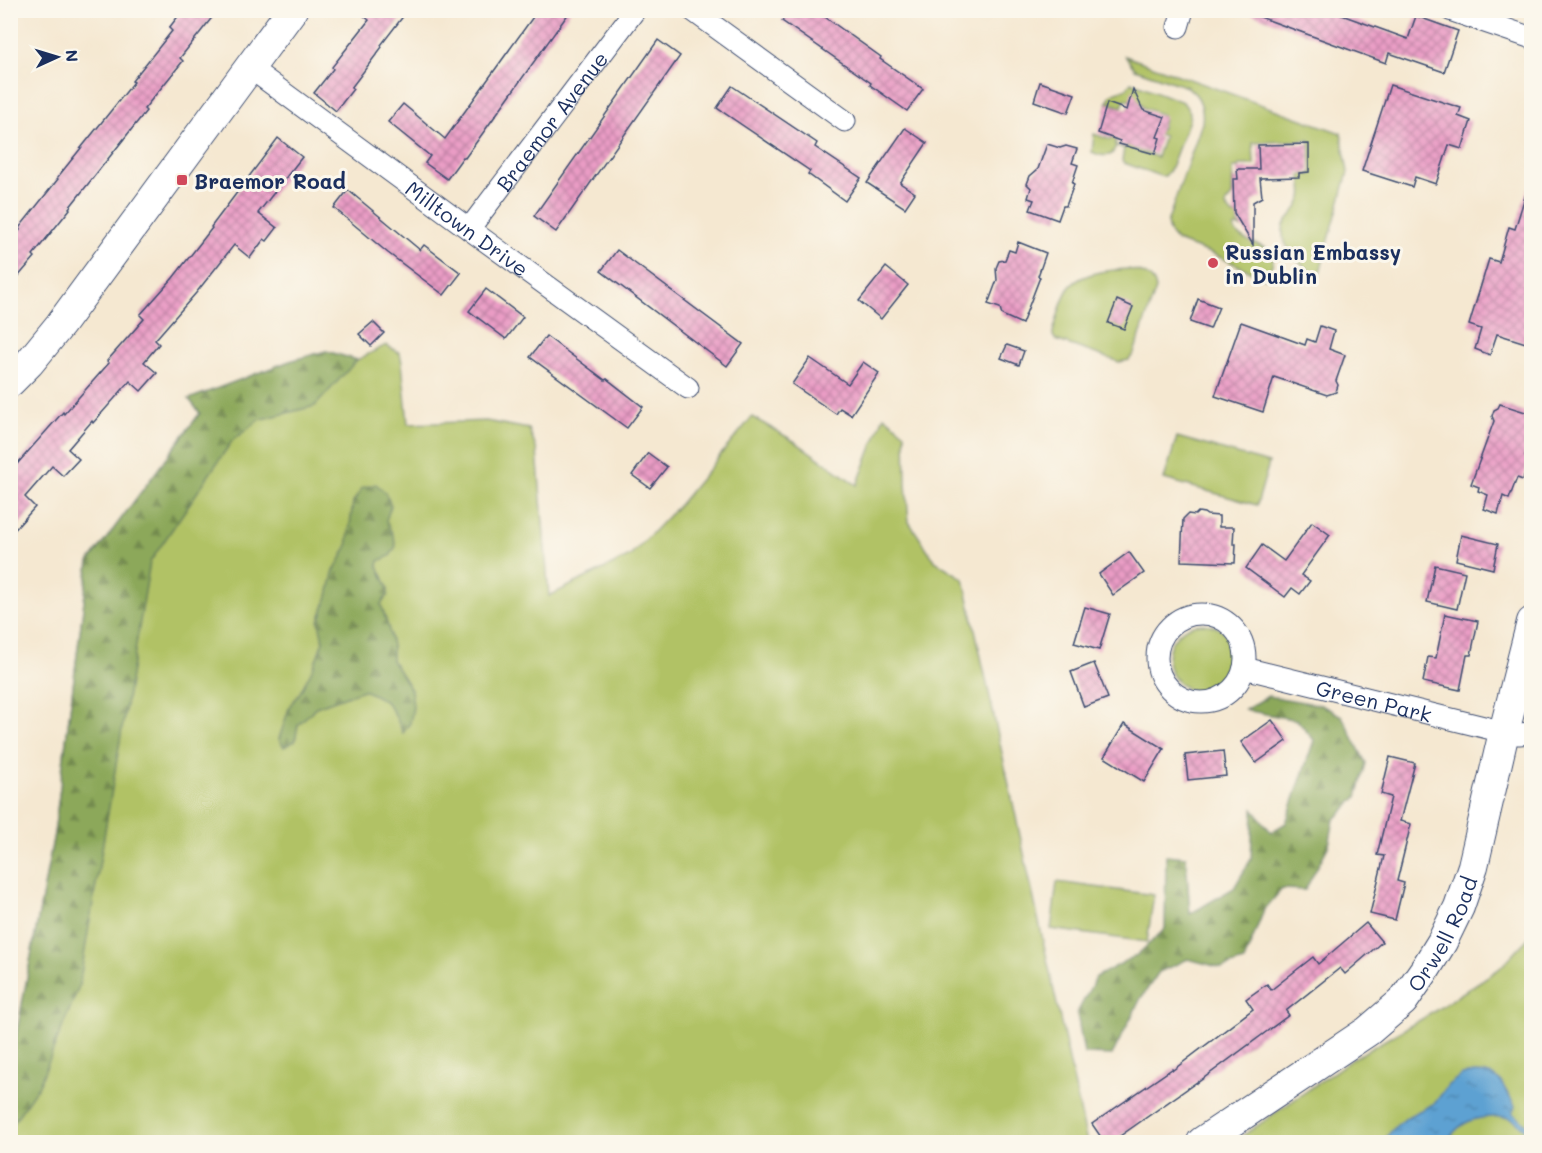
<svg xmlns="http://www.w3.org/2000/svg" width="1542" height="1153" font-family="Mali,sans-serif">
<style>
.green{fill:#b1c265;stroke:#667862;stroke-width:1.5}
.forest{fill:url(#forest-firs);stroke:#546c5c;stroke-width:1.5}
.water{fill:url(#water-ripples);stroke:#3c6898;stroke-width:1.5}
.building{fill:url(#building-cross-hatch)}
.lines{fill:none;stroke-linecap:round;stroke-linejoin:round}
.street-casing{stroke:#3c4b6f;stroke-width:23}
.secondary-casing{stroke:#3c4b6f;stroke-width:32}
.street{stroke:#fff;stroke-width:21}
.secondary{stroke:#fff;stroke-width:30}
.poi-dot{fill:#d1495b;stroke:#fbf7ec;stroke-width:2}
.labels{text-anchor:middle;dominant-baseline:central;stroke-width:6;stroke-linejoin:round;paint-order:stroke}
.street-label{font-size:21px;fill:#1b2f5e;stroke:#fbf7ec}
.poi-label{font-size:21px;font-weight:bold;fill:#1b2f5e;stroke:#fbf7ec;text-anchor:start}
</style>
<defs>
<pattern id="forest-firs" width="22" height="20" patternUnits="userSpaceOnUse" patternTransform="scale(1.5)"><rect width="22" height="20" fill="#8ca85a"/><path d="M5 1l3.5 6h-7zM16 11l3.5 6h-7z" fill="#72894e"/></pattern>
<pattern id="water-ripples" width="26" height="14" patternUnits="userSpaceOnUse" patternTransform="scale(1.5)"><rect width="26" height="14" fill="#5da1d2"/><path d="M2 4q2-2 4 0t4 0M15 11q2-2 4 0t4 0" fill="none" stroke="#4c84ae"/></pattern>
<pattern id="building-cross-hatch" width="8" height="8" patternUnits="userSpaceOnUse" patternTransform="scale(1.5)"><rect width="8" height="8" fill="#ea9cc5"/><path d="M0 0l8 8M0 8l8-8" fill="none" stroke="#bd80a3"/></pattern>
</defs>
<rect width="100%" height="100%" fill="#fbf7ec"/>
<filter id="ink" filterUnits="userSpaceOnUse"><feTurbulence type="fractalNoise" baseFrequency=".0167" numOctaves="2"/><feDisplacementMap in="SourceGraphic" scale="12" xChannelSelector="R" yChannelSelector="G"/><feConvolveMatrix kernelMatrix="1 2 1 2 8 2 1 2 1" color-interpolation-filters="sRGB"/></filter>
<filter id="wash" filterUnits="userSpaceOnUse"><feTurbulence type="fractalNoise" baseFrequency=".008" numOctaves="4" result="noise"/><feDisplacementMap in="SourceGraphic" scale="24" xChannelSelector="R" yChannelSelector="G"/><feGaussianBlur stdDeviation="1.35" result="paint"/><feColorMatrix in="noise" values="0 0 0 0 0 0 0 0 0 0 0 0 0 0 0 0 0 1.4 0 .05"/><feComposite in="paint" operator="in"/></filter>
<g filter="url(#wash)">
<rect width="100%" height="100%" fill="#f5e8d1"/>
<!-- green -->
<g class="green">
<path d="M 1125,56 L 1341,133 L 1348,172 L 1319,276 C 1303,268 1273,242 1286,221 C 1288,219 1290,217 1292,214 C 1296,210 1300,203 1302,198 C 1304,191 1301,182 1301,175 L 1312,174 L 1310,140 L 1253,143 L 1254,165 L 1239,165 L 1239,168 L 1233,168 L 1232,196 L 1226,203 L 1226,207 L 1233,215 L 1238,215 L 1238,224 L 1242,228 L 1236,226 L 1234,228 C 1239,245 1276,243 1273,260 C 1273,266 1268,273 1265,278 L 1215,255 L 1177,241 L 1169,232 L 1167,223 L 1202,123 C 1204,108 1200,95 1187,87 L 1135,69 Z"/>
<path d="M 1131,82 L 1183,102 L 1190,112 L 1189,120 L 1170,170 L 1165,176 L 1160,176 L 1124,163 L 1122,161 L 1124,148 L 1116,146 L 1112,154 C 1106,157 1098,155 1092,152 L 1094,134 L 1111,140 L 1114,132 L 1118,134 L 1115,145 L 1126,148 L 1128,142 L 1132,144 L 1133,148 L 1135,150 L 1157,157 L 1164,136 L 1158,134 L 1159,130 L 1161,130 L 1164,120 L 1161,114 L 1144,108 L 1140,102 L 1130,99 L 1129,101 L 1125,99 L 1122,107 L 1107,102 L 1111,94 L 1127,88 Z"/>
<path d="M 1128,269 C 1140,272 1154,275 1156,289 L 1134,353 L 1129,360 L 1119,362 L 1056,340 L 1053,336 L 1053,332 C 1057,320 1061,301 1067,291 C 1078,272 1109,270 1128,269 Z"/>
<path d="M 386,345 L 400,353 L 402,363 L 408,424 L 486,421 L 529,429 L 537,451 L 549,596 L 630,556 L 680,504 L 752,417 L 794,441 L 857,485 L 884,416 L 905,433 L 906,484 L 909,522 L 935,561 L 964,579 L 1087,1142 L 11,1142 L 11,1063 L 54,834 L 89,562 L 200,413 L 189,399 L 290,361 L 326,351 L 357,360 Z"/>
<path d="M 1177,437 L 1269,463 L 1257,505 L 1164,479 Z"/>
<circle cx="1202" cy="658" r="34"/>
<path d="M 1057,882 L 1154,895 L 1147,942 L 1051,929 Z"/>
<path d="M 1531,935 L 1531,1142 L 1234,1142 L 1354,1058 L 1427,1016 L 1499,969 Z"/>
</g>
<!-- forest -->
<g class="forest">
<path d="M 326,351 L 357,360 L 315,406 L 259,420 L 232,441 L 150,562 L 79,986 L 39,1085 L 11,1126 L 11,1063 L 54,834 L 89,562 L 200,413 L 189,399 L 290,361 Z"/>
<path d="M 376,484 L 385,492 L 391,505 L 386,521 L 393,535 L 396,546 L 390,556 L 379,561 L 378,566 L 388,588 L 388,595 L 381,604 L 389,630 L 392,646 L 392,660 L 411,690 L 413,707 L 410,723 L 403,733 C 392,707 390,700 363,690 L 316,707 L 298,725 L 295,741 L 284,747 L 279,739 L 290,705 L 299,694 L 314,666 L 323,641 L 319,621 L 328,596 L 333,573 L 347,547 L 353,502 L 362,488 Z"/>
<path d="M 1268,696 L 1321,705 L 1342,716 L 1366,763 L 1357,797 L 1334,820 L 1329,845 L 1305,890 L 1282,889 L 1264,910 L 1244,961 L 1222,968 L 1188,959 L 1159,972 L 1141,998 L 1112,1055 L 1084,1054 L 1077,1013 L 1096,977 L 1137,955 L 1165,929 L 1166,855 L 1186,857 L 1190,914 L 1234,888 L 1251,859 L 1253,809 L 1271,832 L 1286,823 L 1314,740 L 1297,720 L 1245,710 Z"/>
</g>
<!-- water -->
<path class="water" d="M 1475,1073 L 1490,1074 L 1501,1082 L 1515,1106 L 1513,1113 L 1531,1128 L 1531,1135 C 1525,1129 1517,1121 1509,1118 C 1503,1116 1496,1117 1490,1117 C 1470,1118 1457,1125 1447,1142 L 1386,1142 L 1387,1136 L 1396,1126 L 1409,1116 L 1435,1103 L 1448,1085 L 1462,1075 Z"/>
<g id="blocks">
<!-- building -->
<g class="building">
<path d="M 183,10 L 218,10 L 180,58 L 183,61 L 144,109 L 146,111 L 69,208 L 70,209 L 33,255 L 35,257 L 10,286 L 10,242 L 20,230 L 19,228 L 58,179 L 57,178 L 134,82 L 132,81 L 172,31 L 169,28 Z"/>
<path d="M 357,10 L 408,10 L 381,45 L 382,47 L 351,88 L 353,89 L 336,111 L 314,93 L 333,69 L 332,67 L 369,20 Z"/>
<path d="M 538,10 L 571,10 L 465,158 L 463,157 L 447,179 L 425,163 L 430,156 L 388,122 L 403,104 L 445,139 Z"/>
<path d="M 789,10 L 815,10 L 881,57 L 880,59 L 923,89 L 907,111 L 870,85 L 871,83 L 782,21 Z"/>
<path d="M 1249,10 L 1340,10 L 1339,14 L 1408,39 L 1416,16 L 1458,31 L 1444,72 L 1389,53 L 1386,63 L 1249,13 Z"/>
<path d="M 658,40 L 680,56 L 556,232 L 534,216 Z"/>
<path d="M 1040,82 L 1075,94 L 1068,113 L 1034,101 Z"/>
<path d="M 1390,85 L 1461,108 L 1458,116 L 1471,121 L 1462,149 L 1449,145 L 1436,184 L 1415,177 L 1412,187 L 1362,171 Z"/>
<path d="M 732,86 L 817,143 L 815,147 L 861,178 L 845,201 L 808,174 L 810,171 L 717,108 Z"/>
<path d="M 1133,89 L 1143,110 L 1165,117 L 1157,137 L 1160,138 L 1155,154 L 1119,144 L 1120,141 L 1098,133 L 1107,103 L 1127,110 Z"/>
<path d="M 905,128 L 927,143 L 900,183 L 915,193 L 905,208 L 867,183 Z"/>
<path d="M 278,138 L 302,157 L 258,213 L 277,228 L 267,241 L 264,239 L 250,258 L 234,245 L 196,293 L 155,340 L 159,344 L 144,362 L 157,373 L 141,391 L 130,381 L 93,423 L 92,421 L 68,449 L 79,459 L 63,476 L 52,466 L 25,497 L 35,507 L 10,535 L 10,472 L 63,412 L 64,414 L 109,363 L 107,361 L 144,319 L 140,315 L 173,278 L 212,228 L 211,227 Z"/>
<path d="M 1047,144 L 1060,148 L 1066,146 L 1077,149 L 1072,163 L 1078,165 L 1072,183 L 1074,184 L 1066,206 L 1063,206 L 1058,220 L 1030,210 L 1034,200 L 1028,198 L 1031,188 L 1027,184 L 1030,176 L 1038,169 Z"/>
<path d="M 1309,144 L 1309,172 L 1299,173 L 1299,177 L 1260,178 L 1262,197 L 1253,202 L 1253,245 L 1234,213 L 1233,179 L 1238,179 L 1237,169 L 1259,169 L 1258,145 Z"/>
<path d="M 1528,187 L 1532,187 L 1532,345 L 1497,334 L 1490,355 L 1475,349 L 1481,329 L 1469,325 L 1489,259 L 1499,262 L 1509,227 L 1515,229 Z"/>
<path d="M 348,190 L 420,250 L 424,245 L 461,273 L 444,295 L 388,253 L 334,208 Z"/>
<path d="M 1018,242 L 1046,253 L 1038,276 L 1040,277 L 1022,324 L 1002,315 L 1000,308 L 988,304 L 997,280 L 996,268 L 999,261 L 1005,260 L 1009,250 L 1015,252 Z"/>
<path d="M 617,250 L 743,344 L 727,366 L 601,271 Z"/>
<path d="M 886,267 L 908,285 L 881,319 L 859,301 Z"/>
<path d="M 486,289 L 523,317 L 506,339 L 469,311 Z"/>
<path d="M 1198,299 L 1219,307 L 1210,329 L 1190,322 Z"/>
<path d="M 1117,300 L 1133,307 L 1124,329 L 1108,323 Z"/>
<path d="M 373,322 L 384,333 L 371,346 L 359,334 Z"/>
<path d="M 1241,322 L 1305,345 L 1307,339 L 1315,342 L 1320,326 L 1334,331 L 1329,349 L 1345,355 L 1336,381 L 1338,385 L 1336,392 L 1327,395 L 1274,377 L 1263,412 L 1215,396 Z"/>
<path d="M 546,336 L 605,380 L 607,379 L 643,407 L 627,428 L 530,357 Z"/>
<path d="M 1007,345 L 1024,351 L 1019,365 L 1001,358 Z"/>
<path d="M 810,358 L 848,384 L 863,362 L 879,373 L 851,415 L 840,408 L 836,414 L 792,384 Z"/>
<path d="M 1500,404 L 1532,414 L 1532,436 L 1525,456 L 1530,458 L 1523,480 L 1517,478 L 1509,499 L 1503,496 L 1498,514 L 1484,509 L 1488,495 L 1478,491 L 1479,487 L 1471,484 L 1494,421 L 1492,416 L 1494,410 L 1498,408 Z"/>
<path d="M 648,453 L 667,467 L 650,488 L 632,475 Z"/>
<path d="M 1198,512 L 1204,513 L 1207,515 L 1219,516 L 1219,527 L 1234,527 L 1233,544 L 1236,544 L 1235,563 L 1181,561 L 1183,519 L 1188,514 L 1195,515 Z"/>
<path d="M 1312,522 L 1330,535 L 1301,575 L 1310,581 L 1300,594 L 1292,588 L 1285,597 L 1246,568 L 1262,545 L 1284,561 Z"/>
<path d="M 1461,535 L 1498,544 L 1493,569 L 1456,560 Z"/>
<path d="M 1129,552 L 1144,573 L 1113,595 L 1099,574 Z"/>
<path d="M 1435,565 L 1465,572 L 1457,609 L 1427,602 Z"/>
<path d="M 1085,607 L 1110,614 L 1099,650 L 1074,643 Z"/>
<path d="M 1445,614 L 1478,621 L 1471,655 L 1467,655 L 1460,690 L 1423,682 L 1428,657 L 1436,658 Z"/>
<path d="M 1094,663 L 1108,698 L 1084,707 L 1071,672 Z"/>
<path d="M 1272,720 L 1287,741 L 1256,763 L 1241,742 Z"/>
<path d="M 1124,724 L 1164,749 L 1144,782 L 1104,757 Z"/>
<path d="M 1223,751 L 1226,776 L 1188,780 L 1185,755 Z"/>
<path d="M 1390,757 L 1415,763 L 1400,821 L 1411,824 L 1397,881 L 1404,883 L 1395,920 L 1370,914 L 1384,856 L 1377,855 L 1391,797 L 1381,794 Z"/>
<path d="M 1366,923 L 1382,942 L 1345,974 L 1340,968 L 1286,1011 L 1289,1015 L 1197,1083 L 1197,1082 L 1110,1143 L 1105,1143 L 1092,1124 L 1172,1069 L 1173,1070 L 1253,1009 L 1246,999 L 1267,984 L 1271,990 L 1313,957 L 1318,964 Z"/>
</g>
</g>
</g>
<g filter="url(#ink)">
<use href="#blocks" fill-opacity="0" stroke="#3c4b6f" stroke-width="1.5"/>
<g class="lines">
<defs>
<g id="street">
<path d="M 692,10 L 845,121"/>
<path d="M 1450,10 L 1532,38"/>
<path d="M 1178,27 L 1183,10"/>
<path id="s1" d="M 250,68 L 469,229 L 688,388"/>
<path id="s2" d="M 469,229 L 635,10"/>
<circle cx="1201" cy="658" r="44"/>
<path id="s3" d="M 1244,668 L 1504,732 L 1519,734 L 1532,733"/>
</g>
<g id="secondary">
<path d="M 10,382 L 29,363 L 60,325 L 292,10"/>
<path id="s4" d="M 1202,1142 L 1368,1031 L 1403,1001 L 1426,968 L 1442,942 L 1459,907 L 1473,866 L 1504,732 L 1532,622"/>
</g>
</defs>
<!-- street casing -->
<use href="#street" class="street-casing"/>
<!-- secondary casing -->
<use href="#secondary" class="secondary-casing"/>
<!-- street -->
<use href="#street" class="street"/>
<!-- secondary -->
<use href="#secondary" class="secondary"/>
</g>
</g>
<!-- markers -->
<g class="poi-dot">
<rect x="176" y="174" width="12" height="12" rx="3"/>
<circle cx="1213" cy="263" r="6"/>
</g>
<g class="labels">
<!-- street labels -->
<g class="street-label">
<text stroke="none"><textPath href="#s2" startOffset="136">Braemor Avenue</textPath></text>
<text stroke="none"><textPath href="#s1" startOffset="270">Milltown Drive</textPath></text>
<text stroke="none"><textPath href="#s3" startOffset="134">Green Park</textPath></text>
<text stroke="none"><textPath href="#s4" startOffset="324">Orwell Road</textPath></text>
</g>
<!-- poi labels -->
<g class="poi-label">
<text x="194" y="180">Braemor Road</text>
<text x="1225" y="251">Russian Embassy<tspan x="1225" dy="24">in Dublin</tspan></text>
</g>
</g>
<!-- margin -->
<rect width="1542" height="1153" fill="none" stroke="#fbf7ec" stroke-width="36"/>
<!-- north arrow -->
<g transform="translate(57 57) rotate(86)" stroke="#fbf7ec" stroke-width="4.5" paint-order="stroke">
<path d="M0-4.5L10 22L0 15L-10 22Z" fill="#1b2f5e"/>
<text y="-9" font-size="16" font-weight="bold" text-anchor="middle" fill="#1b2f5e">N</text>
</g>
</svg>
